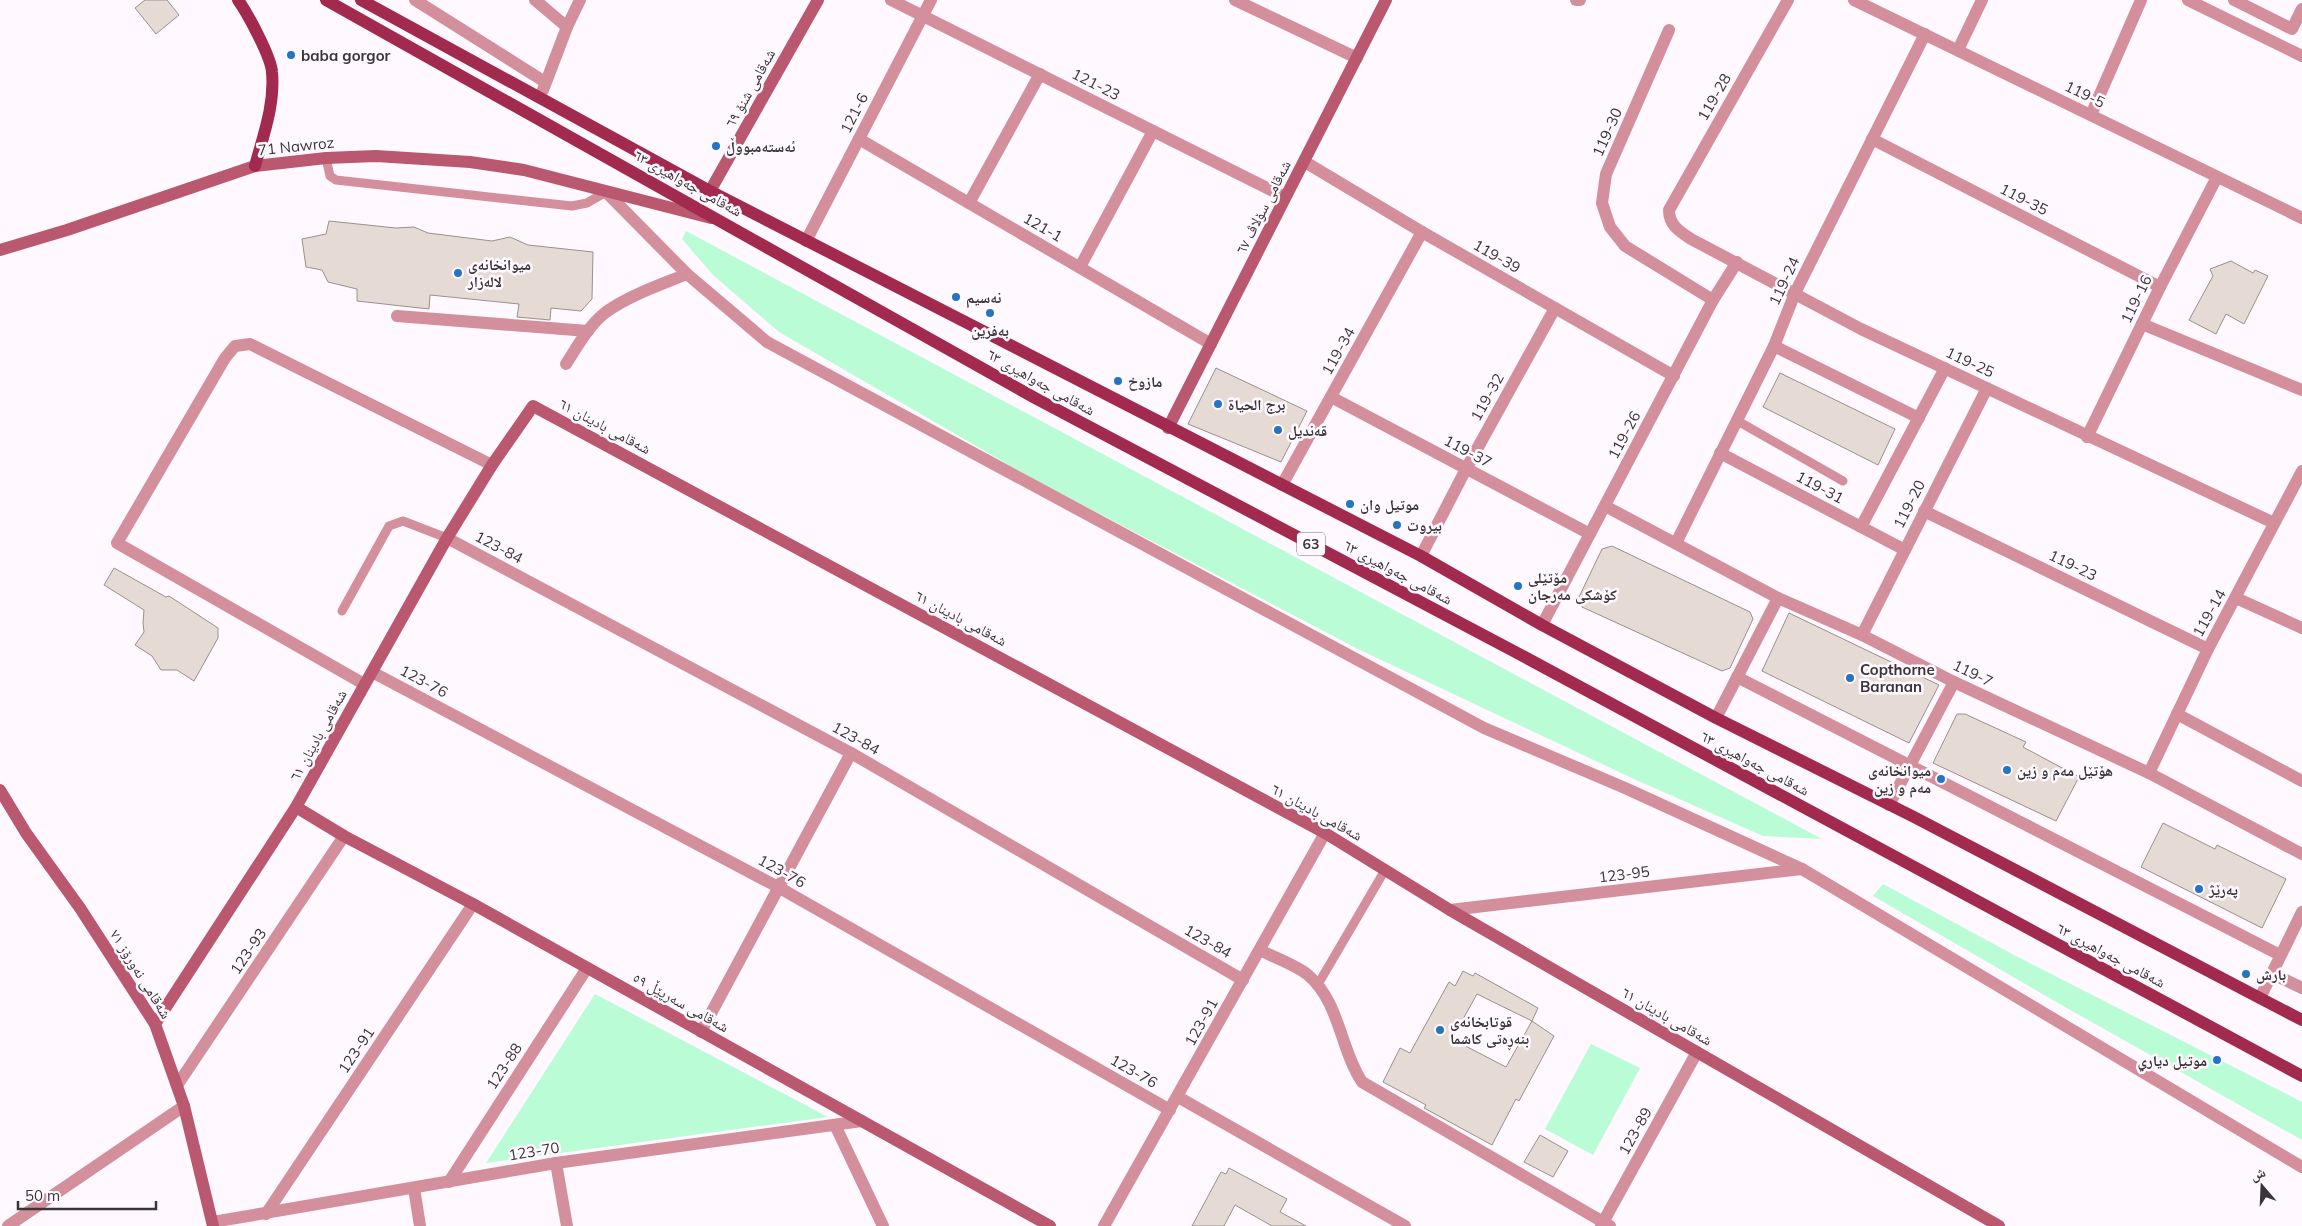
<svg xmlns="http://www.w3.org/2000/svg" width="2302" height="1226" font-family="Mulish,'Noto Naskh Arabic',sans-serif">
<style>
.green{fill:#b9fcd6}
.building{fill:#e5dad4;stroke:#9a918b;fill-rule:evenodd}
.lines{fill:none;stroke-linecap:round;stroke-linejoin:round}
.lane{stroke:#d38f9b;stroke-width:9}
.street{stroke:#d38f9b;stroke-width:12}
.secondary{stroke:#b9586e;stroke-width:12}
.primary{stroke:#a32a4f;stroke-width:12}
.poi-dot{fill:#2574c3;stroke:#fff8fe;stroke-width:2}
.labels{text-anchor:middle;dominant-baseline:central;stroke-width:5;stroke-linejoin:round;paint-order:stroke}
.shield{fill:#fff8fe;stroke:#747074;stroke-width:1}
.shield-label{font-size:14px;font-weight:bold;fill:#393639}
.poi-label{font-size:15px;font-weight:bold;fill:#393639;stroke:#fff8fe;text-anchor:start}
.street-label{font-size:15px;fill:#393639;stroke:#fff8fe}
</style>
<rect width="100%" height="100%" fill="#fff8fe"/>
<!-- green -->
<g class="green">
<path d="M 686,231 L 1822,839 L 1763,836 L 1634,779 L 1358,649 L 1035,480 L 779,332 L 713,275 L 682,239 Z"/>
<path d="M 1883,884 L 2014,955 L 2302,1102 L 2302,1140 L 2072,1011 L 1873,896 Z"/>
<path d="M 595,994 L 828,1117 L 486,1163 Z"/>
<path d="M 1591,1044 L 1640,1068 L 1593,1155 L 1545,1129 Z"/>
</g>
<!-- building -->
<g class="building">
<path d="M 145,0 L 167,0 L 179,15 L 156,34 L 135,8 Z"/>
<path d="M 329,221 L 396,228 L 414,227 L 428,233 L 492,241 L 510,237 L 528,245 L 593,252 L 592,299 L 581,311 L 551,308 L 550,320 L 517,317 L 519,304 L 430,295 L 429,309 L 357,301 L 357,289 L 328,282 L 322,270 L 306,267 L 302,239 L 326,234 Z"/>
<path d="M 2231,261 L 2253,273 L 2255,270 L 2268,276 L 2244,324 L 2226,314 L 2216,334 L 2189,320 L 2213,276 L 2210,269 Z"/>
<path d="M 1216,368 L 1307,411 L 1281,462 L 1188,424 Z"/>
<path d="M 1780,373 L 1895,429 L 1878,465 L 1763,407 Z"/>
<path d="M 1612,546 L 1750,612 L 1753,619 L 1730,668 L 1722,671 L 1582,607 L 1579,597 L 1602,549 Z"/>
<path d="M 114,568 L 166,597 L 169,596 L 218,628 L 218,638 L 194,681 L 177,670 L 161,670 L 152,656 L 135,645 L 144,632 L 143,623 L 144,610 L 104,585 Z"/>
<path d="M 1789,613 L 1939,685 L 1909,743 L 1762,671 Z"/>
<path d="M 1957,714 L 1965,714 L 2026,742 L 2023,747 L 2079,777 L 2056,821 L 1933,763 Z"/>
<path d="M 2163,823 L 2215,849 L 2217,845 L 2286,879 L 2262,928 L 2141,867 Z"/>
<path d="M 1463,971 L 1473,976 L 1475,973 L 1538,1008 L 1532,1021 L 1554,1036 L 1519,1101 L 1516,1099 L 1492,1145 L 1424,1108 L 1426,1105 L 1383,1082 L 1400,1048 L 1410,1053 L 1449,982 L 1455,986 ZM 1477,994 L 1532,1021 L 1506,1067 L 1452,1039 Z"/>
<path d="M 1540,1135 L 1568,1151 L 1553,1177 L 1524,1162 Z"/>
<path d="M 1229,1168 L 1287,1199 L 1280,1212 L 1306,1226 L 1272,1226 L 1235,1205 L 1224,1226 L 1192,1226 L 1221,1172 L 1226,1174 Z"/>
</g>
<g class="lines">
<!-- lane -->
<g class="lane">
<path d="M 326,158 L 330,176 L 336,180 L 572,206 L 587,203 L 606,192"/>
<path d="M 1736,420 L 1843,481"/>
<path d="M 342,611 L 389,526 L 403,521 L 447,538"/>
<path d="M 1317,986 L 1385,870"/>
</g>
<!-- street -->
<g class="street">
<path d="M 415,0 L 545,82"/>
<path d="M 535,0 L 567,27"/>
<path d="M 891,0 L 1285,197"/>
<path d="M 1235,0 L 1357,58"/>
<path d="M 1576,0 L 1580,0"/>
<path d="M 1788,0 L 1669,210 C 1669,225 1679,231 1691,239 L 1861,329 L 2274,523"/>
<path d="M 1854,0 L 2302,218"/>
<path d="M 2188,0 L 2302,56"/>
<path d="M 2234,0 L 2292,29 L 2302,9"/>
<path d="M 1669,30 L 1606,174 L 1602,203 L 1610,227 L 1625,246 L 1713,300"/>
<path d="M 1958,50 L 1982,0"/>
<path d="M 543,90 L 567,27 L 580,0"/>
<path d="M 2091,115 L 2141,0"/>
<path d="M 859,139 L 1211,344"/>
<path d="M 1872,139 L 2160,287"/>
<path d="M 1305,162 L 1422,232 L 1674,376"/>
<path d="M 606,192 L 687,274 L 767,342 L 1484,728 L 1625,788 L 1802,869 L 2302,1167"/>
<path d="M 969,203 L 1040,74"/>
<path d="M 806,241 L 931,0"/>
<path d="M 1080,267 L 1153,131"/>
<path d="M 397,316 L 588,331"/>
<path d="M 2142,324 L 2302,390"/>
<path d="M 1774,346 L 1919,418"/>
<path d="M 566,364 C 577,347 589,325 606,312 C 630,295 660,285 687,274"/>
<path d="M 1331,397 L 1590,534"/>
<path d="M 2087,437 L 2160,287 L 2217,177"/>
<path d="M 1720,453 L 1905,550"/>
<path d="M 1282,485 L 1422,232"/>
<path d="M 1605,506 L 1778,598 L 1862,635 L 1954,682 L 2149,773 L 2302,854"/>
<path d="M 1924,511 L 2208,649"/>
<path d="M 1861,527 L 1945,368"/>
<path d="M 447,538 L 851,753 L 1243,980"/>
<path d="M 1676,543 L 1774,346 L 1795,293 L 1925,34"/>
<path d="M 1421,556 L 1466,469 L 1555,308"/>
<path d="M 2236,598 L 2302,628"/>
<path d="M 1542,625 L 1713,300 L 1737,262"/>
<path d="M 1862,635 L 1987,388"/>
<path d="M 372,672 L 778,887 L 1170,1110"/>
<path d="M 1737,677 L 2280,955"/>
<path d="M 364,684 L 117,543 L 225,358 L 235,346 L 250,344 L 492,465"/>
<path d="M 2177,714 L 2302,781"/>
<path d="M 1716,718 L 1778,598"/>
<path d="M 2149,773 L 2208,649 L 2302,471"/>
<path d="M 1889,805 L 1954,682"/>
<path d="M 1450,910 L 1802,869"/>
<path d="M 1260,950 C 1275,958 1296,965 1308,975 C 1340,1002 1340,1049 1362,1082 L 1610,1226"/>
<path d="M 2271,973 L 2302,988"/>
<path d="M 2260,998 L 2302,912"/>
<path d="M 701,1032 L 851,753"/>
<path d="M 178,1084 L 344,836"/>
<path d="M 1178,1097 L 1405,1226"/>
<path d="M 835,1125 L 883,1226"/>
<path d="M 556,1163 L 567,1226"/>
<path d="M 449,1182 L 587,968"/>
<path d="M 414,1188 L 420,1226"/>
<path d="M 266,1214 L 473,904"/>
<path d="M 213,1222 L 556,1163 L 862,1121"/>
<path d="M 8,1226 L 184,1106"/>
<path d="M 1104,1226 L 1325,833"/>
<path d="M 1601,1226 L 1697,1052"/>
</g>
<!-- secondary -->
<g class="secondary">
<path d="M 710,191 L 818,0"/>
<path d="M 0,250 L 67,230 L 255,166 L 326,158 L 376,156 L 470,162 L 524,170 L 711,218"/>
<path d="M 1168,428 L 1386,0"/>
<path d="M 0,790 L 26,833 L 80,908 L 155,1024 L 184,1106 L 213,1226"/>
<path d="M 296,807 L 344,836 L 473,904 L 1050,1226"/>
<path d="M 155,1024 L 296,807 L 447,538 L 492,465 L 533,406 L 1325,833 L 1450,910 L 1999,1226"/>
</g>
<!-- primary -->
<g class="primary">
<path d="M 238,0 C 248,14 271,57 272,72 C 275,105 263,136 255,166"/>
<path d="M 326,0 L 1035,398 L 1521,655 L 2302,1076"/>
<path d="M 361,0 L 710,191 L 1421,556 L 1542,625 L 1716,718 L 1914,817 L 2302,1020"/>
</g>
</g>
<!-- markers -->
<g class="poi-dot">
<circle cx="291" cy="55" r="5"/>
<circle cx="716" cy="146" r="5"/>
<circle cx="458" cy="273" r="5"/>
<circle cx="956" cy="297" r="5"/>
<circle cx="990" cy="313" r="5"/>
<circle cx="1118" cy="381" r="5"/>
<circle cx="1218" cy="404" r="5"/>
<circle cx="1278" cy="430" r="5"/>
<circle cx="1350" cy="504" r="5"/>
<circle cx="1397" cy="525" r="5"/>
<circle cx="1518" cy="586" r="5"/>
<circle cx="1850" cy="678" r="5"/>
<circle cx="2007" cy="770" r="5"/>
<circle cx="1941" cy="779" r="5"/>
<circle cx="2199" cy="889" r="5"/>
<circle cx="2246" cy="974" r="5"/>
<circle cx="1440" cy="1030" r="5"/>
<circle cx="2217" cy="1060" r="5"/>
</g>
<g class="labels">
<!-- shield labels -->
<rect class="shield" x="1297" y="532.5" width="28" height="23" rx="4"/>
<g class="shield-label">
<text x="1311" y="544">63</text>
</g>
<!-- poi labels -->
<g class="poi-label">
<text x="301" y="55">baba gorgor</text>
<text x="726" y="146">ئەستەمبووڵ</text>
<text x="468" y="264">میوانخانەی<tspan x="468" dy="17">لالەزار</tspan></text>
<text x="966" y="297">نەسیم</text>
<text x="990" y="330" text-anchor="middle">بەفرین</text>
<text x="1128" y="381">مازوخ</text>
<text x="1228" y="404">برج الحياة</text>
<text x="1288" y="430">قەندیل</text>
<text x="1360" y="504">موتيل وان</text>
<text x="1407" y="525">بیروت</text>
<text x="1528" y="577">مۆتێلی<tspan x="1528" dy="17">کۆشکی مەرجان</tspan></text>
<text x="1860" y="669">Copthorne<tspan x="1860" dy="17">Baranan</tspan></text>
<text x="1931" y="770" text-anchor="end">میوانخانەی<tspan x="1931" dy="17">مەم و زین</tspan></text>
<text x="2017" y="770">هۆتێل مەم و زین</text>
<text x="2209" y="889">پەرێژ</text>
<text x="2256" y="974">بارش</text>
<text x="1450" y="1021">قوتابخانەی<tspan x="1450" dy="17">بنەڕەتی کاشما</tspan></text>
<text x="2207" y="1060" text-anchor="end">موتيل دياري</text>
</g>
<!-- street labels -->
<g class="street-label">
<text transform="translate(1096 84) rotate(27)">121-23</text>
<text transform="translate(750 88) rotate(-61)">شەقامی شنۆ ٦٩</text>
<text transform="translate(2085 94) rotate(26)">119-5</text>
<text transform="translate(1714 97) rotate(-60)">119-28</text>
<text transform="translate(854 113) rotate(-63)">121-6</text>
<text transform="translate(1607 132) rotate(-66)">119-30</text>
<text transform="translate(296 146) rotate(-6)">71 Nawroz</text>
<text transform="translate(688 183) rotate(29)">شەقامی جەواهیری ٦٣</text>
<text transform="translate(2024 199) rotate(27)">119-35</text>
<text transform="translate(1263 207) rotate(-63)">شەقامی سۆلاڤ ٦٧</text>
<text transform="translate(1043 227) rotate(30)">121-1</text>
<text transform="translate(1497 256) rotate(30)">119-39</text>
<text transform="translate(1784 281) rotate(-65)">119-24</text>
<text transform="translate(2136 299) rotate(-64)">119-16</text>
<text transform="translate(1338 351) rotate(-61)">119-34</text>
<text transform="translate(1970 362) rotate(25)">119-25</text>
<text transform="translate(1041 382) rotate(29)">شەقامی جەواهیری ٦٣</text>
<text transform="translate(1487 397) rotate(-61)">119-32</text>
<text transform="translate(605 426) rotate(28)">شەقامی بادینان ٦١</text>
<text transform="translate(1624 435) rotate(-62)">119-26</text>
<text transform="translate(1468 451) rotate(28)">119-37</text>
<text transform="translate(1820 487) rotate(28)">119-31</text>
<text transform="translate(1909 504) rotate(-63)">119-20</text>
<text transform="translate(499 547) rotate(28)">123-84</text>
<text transform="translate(2073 565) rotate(26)">119-23</text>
<text transform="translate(1398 572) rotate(28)">شەقامی جەواهیری ٦٣</text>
<text transform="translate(2209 613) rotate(-61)">119-14</text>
<text transform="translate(961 618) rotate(28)">شەقامی بادینان ٦١</text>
<text transform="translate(1973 673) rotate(26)">119-7</text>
<text transform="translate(424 681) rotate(28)">123-76</text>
<text transform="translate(318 735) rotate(-61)">شەقامی بادینان ٦١</text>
<text transform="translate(856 738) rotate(29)">123-84</text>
<text transform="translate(1755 763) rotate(28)">شەقامی جەواهیری ٦٣</text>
<text transform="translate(1317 812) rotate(29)">شەقامی بادینان ٦١</text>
<text transform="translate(782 871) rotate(29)">123-76</text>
<text transform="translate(1624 874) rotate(-7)">123-95</text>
<text transform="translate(1208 941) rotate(30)">123-84</text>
<text transform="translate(248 951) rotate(-56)">123-93</text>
<text transform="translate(2111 955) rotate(28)">شەقامی جەواهیری ٦٣</text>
<text transform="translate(141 974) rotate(58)">شەقامی نەورۆز ٧١</text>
<text transform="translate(681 1002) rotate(29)">شەقامی سەرپێڵ ٥٩</text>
<text transform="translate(1667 1016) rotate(30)">شەقامی بادینان ٦١</text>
<text transform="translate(1201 1022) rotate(-61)">123-91</text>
<text transform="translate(356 1050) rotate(-56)">123-91</text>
<text transform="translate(504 1066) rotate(-57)">123-88</text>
<text transform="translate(1134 1071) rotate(30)">123-76</text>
<text transform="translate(1635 1131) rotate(-61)">123-89</text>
<text transform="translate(534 1151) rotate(-9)">123-70</text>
</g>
</g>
<!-- north arrow -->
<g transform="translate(2262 1186) rotate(341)" stroke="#fff8fe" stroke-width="4" paint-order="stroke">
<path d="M0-4L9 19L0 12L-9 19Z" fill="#393639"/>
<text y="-8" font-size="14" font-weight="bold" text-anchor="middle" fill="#393639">ش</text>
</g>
<!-- scale -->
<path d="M18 1201v8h138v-8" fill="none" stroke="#393639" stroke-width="2.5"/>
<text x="25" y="1201" font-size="15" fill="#393639" stroke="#fff8fe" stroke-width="4" paint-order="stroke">50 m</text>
</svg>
